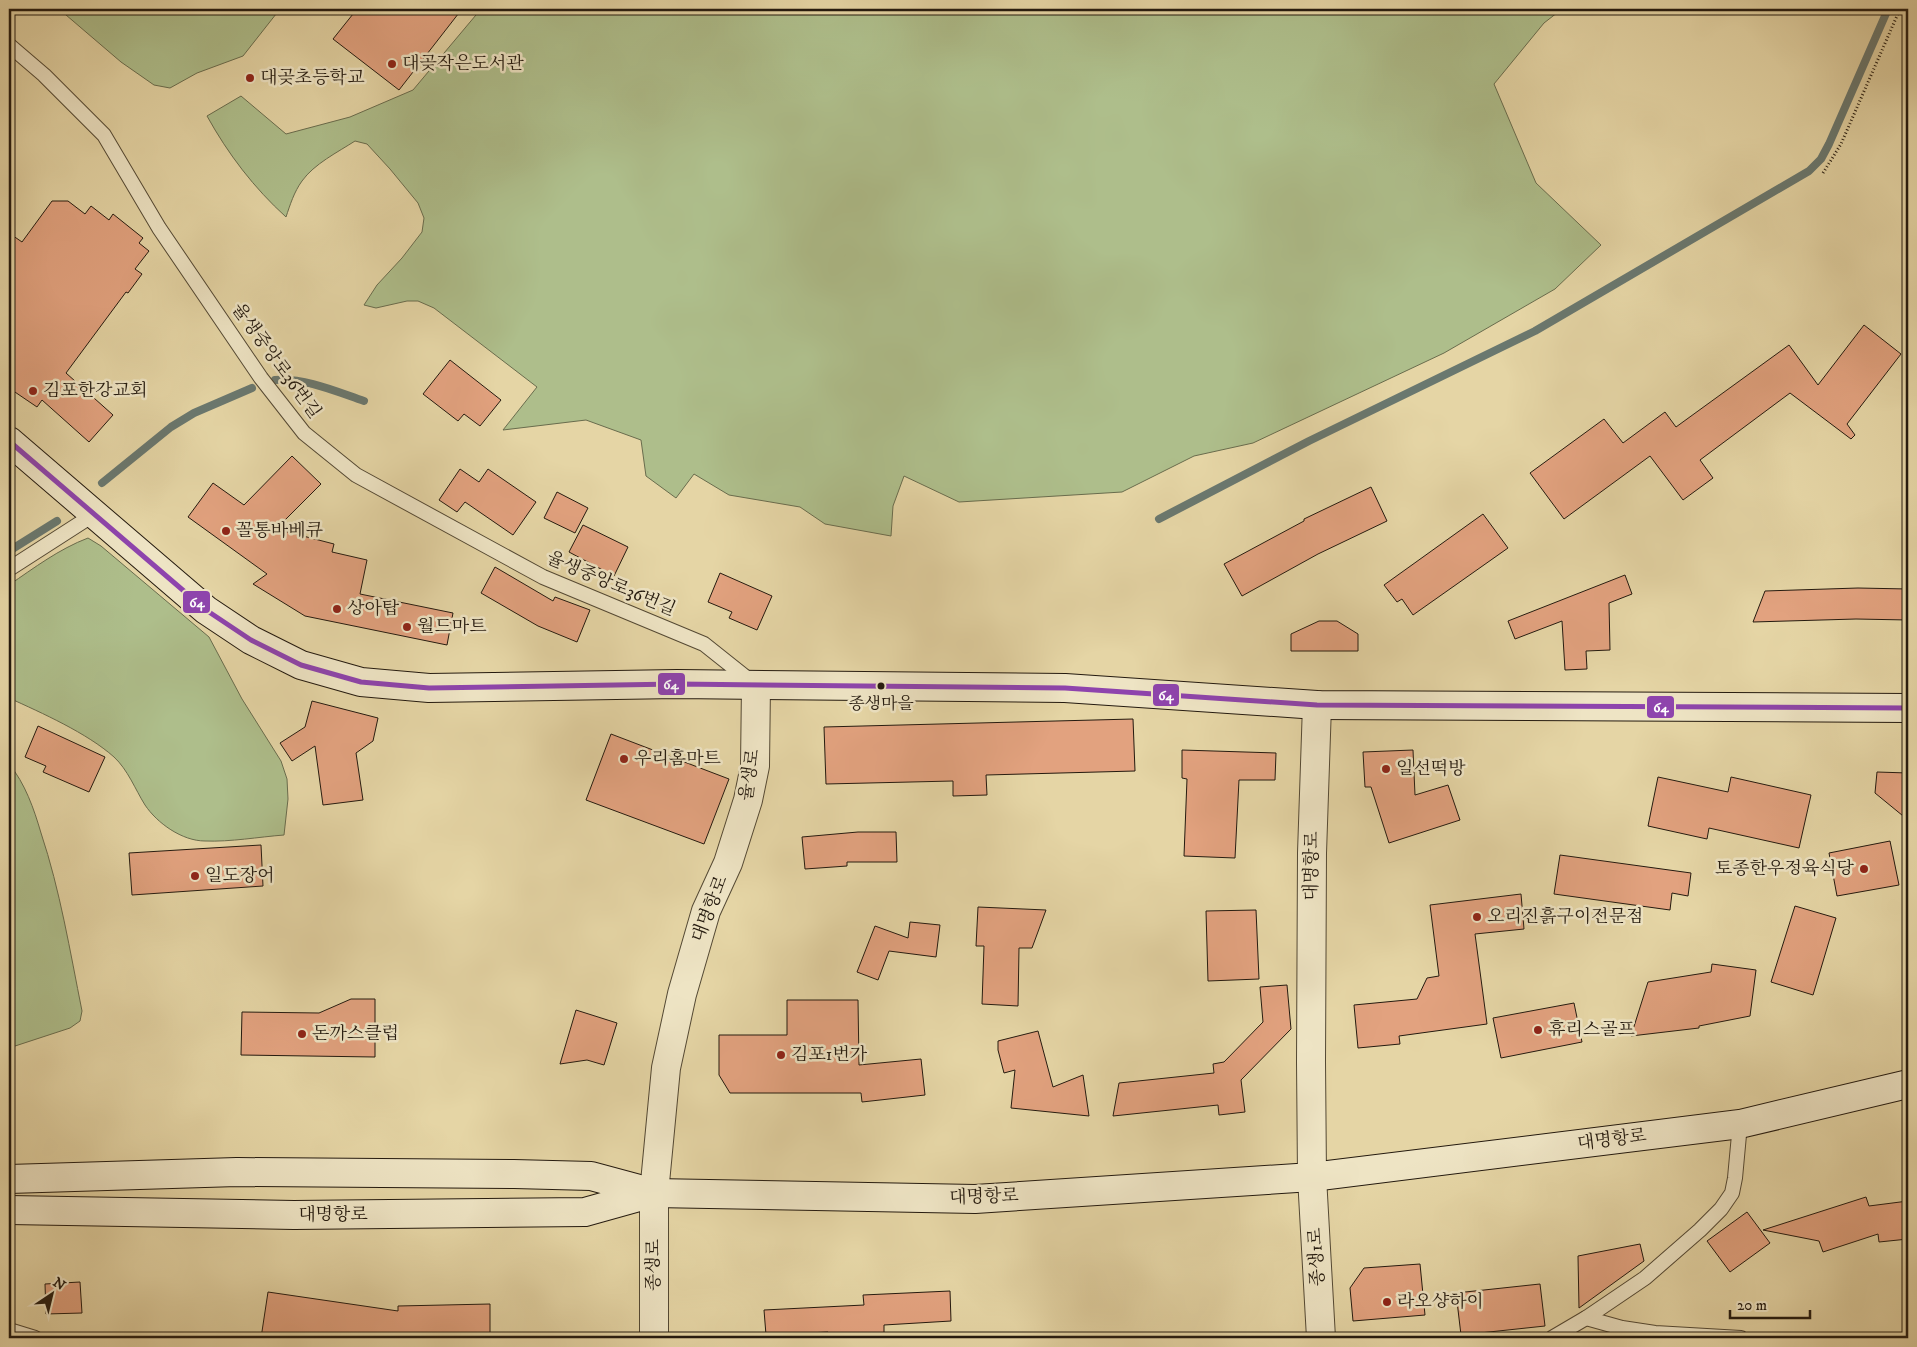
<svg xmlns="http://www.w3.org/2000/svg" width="1917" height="1347" font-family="'IM FELL DW Pica','Noto Serif KR',serif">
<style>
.green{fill:#aebe8b;stroke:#696c4d}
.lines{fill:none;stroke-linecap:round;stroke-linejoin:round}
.stream{stroke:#6a786f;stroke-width:8}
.building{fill:#e2a27f;stroke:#241a0f}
.lane-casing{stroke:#544934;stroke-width:16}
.street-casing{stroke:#544934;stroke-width:30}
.secondary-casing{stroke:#241a0f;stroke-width:30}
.path{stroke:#241a0f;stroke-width:3;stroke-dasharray:1 2.5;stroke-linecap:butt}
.lane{stroke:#eee4c4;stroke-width:14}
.street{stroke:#eee4c4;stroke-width:28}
.secondary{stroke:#eee4c4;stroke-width:28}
.bus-1-casing{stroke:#eee4c4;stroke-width:9}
.bus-1{stroke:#8e44ad;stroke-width:5}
.poi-dot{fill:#8f2418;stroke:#eee4c4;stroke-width:2}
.bus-dot{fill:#241a0f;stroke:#eee4c4;stroke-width:2}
.labels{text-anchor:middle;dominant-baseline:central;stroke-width:5;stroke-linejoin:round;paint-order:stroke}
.bus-label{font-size:17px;fill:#241a0f;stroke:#eee4c4}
.poi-label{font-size:18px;fill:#241a0f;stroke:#eee4c4;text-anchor:start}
.street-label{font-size:18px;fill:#241a0f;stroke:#eee4c4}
.line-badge{stroke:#eee4c4;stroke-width:2}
.badge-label{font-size:14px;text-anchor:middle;font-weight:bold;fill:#fff}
</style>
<rect width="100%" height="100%" fill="#e5d5a5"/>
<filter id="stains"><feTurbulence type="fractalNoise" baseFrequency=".004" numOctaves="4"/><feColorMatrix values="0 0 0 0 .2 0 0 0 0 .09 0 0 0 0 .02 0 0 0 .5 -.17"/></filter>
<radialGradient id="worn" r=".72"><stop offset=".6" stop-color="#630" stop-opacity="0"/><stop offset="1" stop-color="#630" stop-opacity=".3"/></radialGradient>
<!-- green -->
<g class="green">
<path d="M 59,9 L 280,9 L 243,56 L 197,73 L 170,88 L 154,85 L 121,62 Z"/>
<path d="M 481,9 L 1562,9 L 1544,23 L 1494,84 L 1536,183 L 1601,245 L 1555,289 L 1444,353 L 1253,443 L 1194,456 L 1122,492 L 959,502 L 904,476 L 893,506 L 891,536 L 825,524 L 800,507 L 729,495 L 694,474 L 676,498 L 646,476 L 641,440 L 586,420 L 503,430 L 537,387 L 434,308 L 418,301 L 407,301 L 376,308 L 364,305 L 377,285 L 402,258 L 422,232 L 424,218 L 418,203 L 390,169 L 367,144 L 355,141 C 338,152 314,164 302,181 C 294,192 290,205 286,217 C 254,188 228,154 207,116 L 241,96 L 286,134 L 350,117 L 413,90 Z"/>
<path d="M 88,538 L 101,546 L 209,637 L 242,699 L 281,761 L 287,779 L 288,799 L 284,835 C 258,837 231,842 205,841 C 182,841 157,823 145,805 C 135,789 128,770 114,757 C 87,733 42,713 9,698 L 9,585 C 34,568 59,549 88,538 Z"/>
<path d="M 9,764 C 25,783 34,809 41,833 C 60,890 70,951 82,1011 L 80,1021 L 70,1028 L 9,1048 Z"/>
</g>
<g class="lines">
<!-- stream -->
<g class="stream">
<path d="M 275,380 C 306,378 335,391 364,401"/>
<path d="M 102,483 L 171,427 L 194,413 L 252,388"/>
<path d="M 1159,519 L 1309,441 L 1535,331 L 1809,171 L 1821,159 L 1829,144 L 1888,9"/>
<path d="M 9,551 L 57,521"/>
</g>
</g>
<!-- building -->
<g class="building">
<path d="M 357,9 L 462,9 L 399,90 L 333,39 Z"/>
<path d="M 52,201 L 68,201 L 85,214 L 91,206 L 109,220 L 113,214 L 143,238 L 139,243 L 149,251 L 135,269 L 142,274 L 128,293 L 126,292 L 66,373 L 113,415 L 89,442 L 42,400 L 37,407 L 9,388 L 9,233 L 22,242 Z"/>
<path d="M 1864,325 L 1901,354 L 1847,424 L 1855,435 L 1851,439 L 1790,393 L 1700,460 L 1713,478 L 1683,500 L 1650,456 L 1564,519 L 1530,473 L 1604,419 L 1623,443 L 1665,412 L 1676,427 L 1789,345 L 1818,385 Z"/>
<path d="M 450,360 L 501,400 L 480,426 L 464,414 L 458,421 L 423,394 Z"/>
<path d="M 292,456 L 321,484 L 276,529 L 334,544 L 332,552 L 367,560 L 360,594 L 453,613 L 447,645 L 305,616 L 253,584 L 267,574 L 188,517 L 213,483 L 244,505 Z"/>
<path d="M 460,469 L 479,482 L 488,469 L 536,502 L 513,535 L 465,502 L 457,512 L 439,500 Z"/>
<path d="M 1371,487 L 1387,521 L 1318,554 L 1242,596 L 1224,564 L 1304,521 L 1304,519 Z"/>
<path d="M 557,492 L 588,508 L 575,533 L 544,518 Z"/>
<path d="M 1483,514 L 1508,548 L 1413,615 L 1402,599 L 1397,602 L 1384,585 Z"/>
<path d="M 583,525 L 628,547 L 614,576 L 569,552 Z"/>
<path d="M 495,567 L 553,601 L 555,597 L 590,610 L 577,642 L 538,626 L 481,593 Z"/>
<path d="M 720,573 L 772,596 L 757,630 L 729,618 L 732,612 L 708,602 Z"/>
<path d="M 1625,575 L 1632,594 L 1609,603 L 1610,650 L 1586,651 L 1587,669 L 1565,670 L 1562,621 L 1515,639 L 1508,621 Z"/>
<path d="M 1858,588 L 1908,589 L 1908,620 L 1856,619 L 1753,622 L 1765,591 Z"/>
<path d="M 1319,621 L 1337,621 L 1358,634 L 1358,651 L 1291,651 L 1291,634 Z"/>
<path d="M 312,701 L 378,718 L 373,741 L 356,753 L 363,800 L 323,805 L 315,746 L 292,761 L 280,743 L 305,727 Z"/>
<path d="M 1133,719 L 1135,771 L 986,775 L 987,795 L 953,796 L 953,781 L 826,784 L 824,727 Z"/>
<path d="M 38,726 L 105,757 L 89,792 L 43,772 L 46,766 L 25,757 Z"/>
<path d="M 611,734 L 729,779 L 704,844 L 586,800 Z"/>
<path d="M 1182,750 L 1276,753 L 1275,780 L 1239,780 L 1235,858 L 1184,856 L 1187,779 L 1182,778 Z"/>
<path d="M 1413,750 L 1415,795 L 1448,785 L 1460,820 L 1389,843 L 1371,787 L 1365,787 L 1363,752 Z"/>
<path d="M 1877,772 L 1908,773 L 1908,820 L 1875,793 Z"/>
<path d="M 1658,777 L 1728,792 L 1731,777 L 1811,795 L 1799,848 L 1709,828 L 1707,839 L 1648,826 Z"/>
<path d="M 858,832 L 896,832 L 897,862 L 847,862 L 847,866 L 805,869 L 802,837 Z"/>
<path d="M 1890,841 L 1899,885 L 1837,896 L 1829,853 Z"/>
<path d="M 261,845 L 263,886 L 132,895 L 129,853 Z"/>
<path d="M 1560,855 L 1691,873 L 1688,896 L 1672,893 L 1670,910 L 1554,894 Z"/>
<path d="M 1521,894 L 1524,929 L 1475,934 L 1487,1024 L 1399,1036 L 1400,1044 L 1358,1048 L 1354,1005 L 1417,999 L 1427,978 L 1439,976 L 1430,905 Z"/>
<path d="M 1795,906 L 1836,918 L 1813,995 L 1771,982 Z"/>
<path d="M 978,907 L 1046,910 L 1032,948 L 1019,948 L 1018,1006 L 982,1004 L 984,946 L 976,946 Z"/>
<path d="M 1256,910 L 1259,979 L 1208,981 L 1206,911 Z"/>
<path d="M 910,922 L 940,925 L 936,957 L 889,951 L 878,980 L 857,972 L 875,926 L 908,938 Z"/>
<path d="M 1712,964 L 1756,970 L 1750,1016 L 1699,1026 L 1699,1028 L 1631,1036 L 1648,982 L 1711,972 Z"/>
<path d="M 1287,985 L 1291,1029 L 1241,1080 L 1245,1112 L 1219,1115 L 1218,1105 L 1113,1116 L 1119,1083 L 1214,1073 L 1213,1064 L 1224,1062 L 1263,1022 L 1260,987 Z"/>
<path d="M 351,999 L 375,999 L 375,1057 L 241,1055 L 242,1012 L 319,1013 Z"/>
<path d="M 787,1000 L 858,1000 L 859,1065 L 921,1059 L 925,1095 L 862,1102 L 861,1093 L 730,1093 L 719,1075 L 719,1035 L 787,1035 Z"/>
<path d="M 1574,1003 L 1582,1042 L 1501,1058 L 1493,1018 Z"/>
<path d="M 576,1010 L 617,1023 L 604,1065 L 587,1060 L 560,1064 Z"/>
<path d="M 1038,1031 L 1053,1087 L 1083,1075 L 1089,1116 L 1011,1108 L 1015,1070 L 1004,1073 L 998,1050 L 998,1041 Z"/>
<path d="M 1866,1197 L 1869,1206 L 1908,1201 L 1908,1239 L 1879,1242 L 1878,1234 L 1823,1252 L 1819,1241 L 1763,1230 Z"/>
<path d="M 1747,1212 L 1770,1243 L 1730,1272 L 1707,1241 Z"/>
<path d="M 1640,1244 L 1644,1261 L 1579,1308 L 1578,1256 Z"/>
<path d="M 1420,1264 L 1425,1315 L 1353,1321 L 1350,1288 L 1364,1268 Z"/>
<path d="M 80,1282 L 82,1313 L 46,1314 L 45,1284 Z"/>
<path d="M 1540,1284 L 1545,1326 L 1461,1335 L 1456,1293 Z"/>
<path d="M 950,1291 L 951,1321 L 884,1325 L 884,1338 L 828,1338 L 828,1332 L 766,1335 L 764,1310 L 864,1305 L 863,1295 Z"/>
<path d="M 268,1292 L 398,1311 L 398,1306 L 490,1304 L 490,1338 L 261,1338 Z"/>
</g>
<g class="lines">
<defs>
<g id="lane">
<path d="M 9,45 L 44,75 L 104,135 L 159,228 L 261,378 L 304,433 L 356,475 L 543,577 L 704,644 L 753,683"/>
<path d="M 9,569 L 93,515"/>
<path d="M 1586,1318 L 1622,1328 L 1655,1333 L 1741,1338"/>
<path d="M 9,1330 L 35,1338"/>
<path d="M 1552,1338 L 1586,1318 L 1645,1278 L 1700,1230 L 1721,1209 L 1732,1193 L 1735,1178 L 1740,1124"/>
</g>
<g id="street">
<path d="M 1317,705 L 1312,853 L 1311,1062 L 1312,1177 L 1321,1338"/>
<path d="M 654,1338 L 654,1193 L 666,1068 L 682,994 L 706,911 L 728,863 L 748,800 L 755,766 L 756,685"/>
</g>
<g id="secondary">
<path d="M 9,441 L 206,610 L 251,640 L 301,665 L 361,682 L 429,688 L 677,684 L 1065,688 L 1317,705 L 1908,708"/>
<path d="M 9,1179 L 237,1172 L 514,1174 L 591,1176 L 654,1193 L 975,1199 L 1312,1177 L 1740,1124 L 1908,1084"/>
<path d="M 9,1210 L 294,1215 L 585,1212 L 653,1193"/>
</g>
</defs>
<!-- lane casing -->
<use href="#lane" class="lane-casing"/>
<!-- street casing -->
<use href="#street" class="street-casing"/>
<!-- secondary casing -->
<use href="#secondary" class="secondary-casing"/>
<!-- path -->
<path class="path" d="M 1823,173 L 1841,144 L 1900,9"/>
<!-- lane -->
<use href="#lane" class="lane"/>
<!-- street -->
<use href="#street" class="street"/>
<!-- secondary -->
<use href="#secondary" class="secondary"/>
<defs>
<path id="bus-1" d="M 9,441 L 206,610 L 251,640 L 301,665 L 361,682 L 429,688 L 677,684 L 1065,688 L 1317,705 L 1908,708"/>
</defs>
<!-- bus-1 casing -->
<use href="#bus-1" class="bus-1-casing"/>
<!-- bus-1 -->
<use href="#bus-1" class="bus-1"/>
</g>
<!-- markers -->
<g class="poi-dot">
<circle cx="392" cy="64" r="5"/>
<circle cx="250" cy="78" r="5"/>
<circle cx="33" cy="391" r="5"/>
<circle cx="226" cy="531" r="5"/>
<circle cx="337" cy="609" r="5"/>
<circle cx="407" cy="627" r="5"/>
<circle cx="624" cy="759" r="5"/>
<circle cx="1386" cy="769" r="5"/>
<circle cx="1864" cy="869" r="5"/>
<circle cx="195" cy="876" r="5"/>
<circle cx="1477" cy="917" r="5"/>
<circle cx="1538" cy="1030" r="5"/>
<circle cx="302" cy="1034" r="5"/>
<circle cx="781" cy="1055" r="5"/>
<circle cx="1387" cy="1302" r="5"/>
</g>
<circle class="bus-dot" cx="881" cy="686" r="4.5"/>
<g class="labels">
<!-- bus labels -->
<g class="bus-label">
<text x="881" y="704">종생마을</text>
</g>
<!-- poi labels -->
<g class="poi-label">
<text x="402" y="64">대곶작은도서관</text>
<text x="260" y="78">대곶초등학교</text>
<text x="43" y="391">김포한강교회</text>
<text x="236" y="531">꼴통바베큐</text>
<text x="347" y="609">상아탑</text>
<text x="417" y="627">월드마트</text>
<text x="634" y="759">우리홈마트</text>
<text x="1396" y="769">일선떡방</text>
<text x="1854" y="869" text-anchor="end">토종한우정육식당</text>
<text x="205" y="876">일도장어</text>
<text x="1487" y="917">오리진흙구이전문점</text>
<text x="1548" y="1030">휴리스골프</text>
<text x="312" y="1034">돈까스클럽</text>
<text x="791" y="1055">김포1번가</text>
<text x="1397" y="1302">라오샹하이</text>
</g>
<!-- street labels -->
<g class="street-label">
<text transform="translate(276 361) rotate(54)">율생중앙로36번길</text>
<text transform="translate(611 584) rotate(23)">율생중앙로36번길</text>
<text transform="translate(750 775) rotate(-82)">율생로</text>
<text transform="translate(1312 866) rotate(-89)">대명항로</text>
<text transform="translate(710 909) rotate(-69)">대명항로</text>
<text transform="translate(1612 1140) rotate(-7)">대명항로</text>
<text transform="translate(984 1197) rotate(-2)">대명항로</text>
<text x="333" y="1215">대명항로</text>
<text transform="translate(1317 1257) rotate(-93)">종생1로</text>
<text transform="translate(654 1265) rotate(-90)">종생로</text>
</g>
</g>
<g class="line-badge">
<rect x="182" y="590" width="29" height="24" rx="5" fill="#8e44ad"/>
<rect x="657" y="672" width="29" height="24" rx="5" fill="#8e44ad"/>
<rect x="1152" y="683" width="28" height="24" rx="5" fill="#8e44ad"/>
<rect x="1646" y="695" width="29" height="24" rx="5" fill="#8e44ad"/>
</g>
<g class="badge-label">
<text x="197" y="607">64</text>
<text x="671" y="689">64</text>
<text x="1166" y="700">64</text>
<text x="1661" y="712">64</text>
</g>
<!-- margin -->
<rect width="1917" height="1347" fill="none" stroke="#e5d5a5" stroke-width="30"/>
<rect x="10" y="10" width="1897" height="1327" fill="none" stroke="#241a0f" stroke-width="2.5"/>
<rect x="15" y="15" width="1887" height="1317" fill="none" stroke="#241a0f"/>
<!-- north arrow -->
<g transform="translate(52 1294) rotate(35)" stroke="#eee4c4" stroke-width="4" paint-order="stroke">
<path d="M0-4L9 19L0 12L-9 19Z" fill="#241a0f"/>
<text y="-8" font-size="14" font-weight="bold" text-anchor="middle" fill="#241a0f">N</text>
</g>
<!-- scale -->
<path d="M1730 1310v8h80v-8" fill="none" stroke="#241a0f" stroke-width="2.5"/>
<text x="1737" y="1310" font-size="15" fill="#241a0f" stroke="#eee4c4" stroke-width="4" paint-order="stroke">20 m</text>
<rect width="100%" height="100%" filter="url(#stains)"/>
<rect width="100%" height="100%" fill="url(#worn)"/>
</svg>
